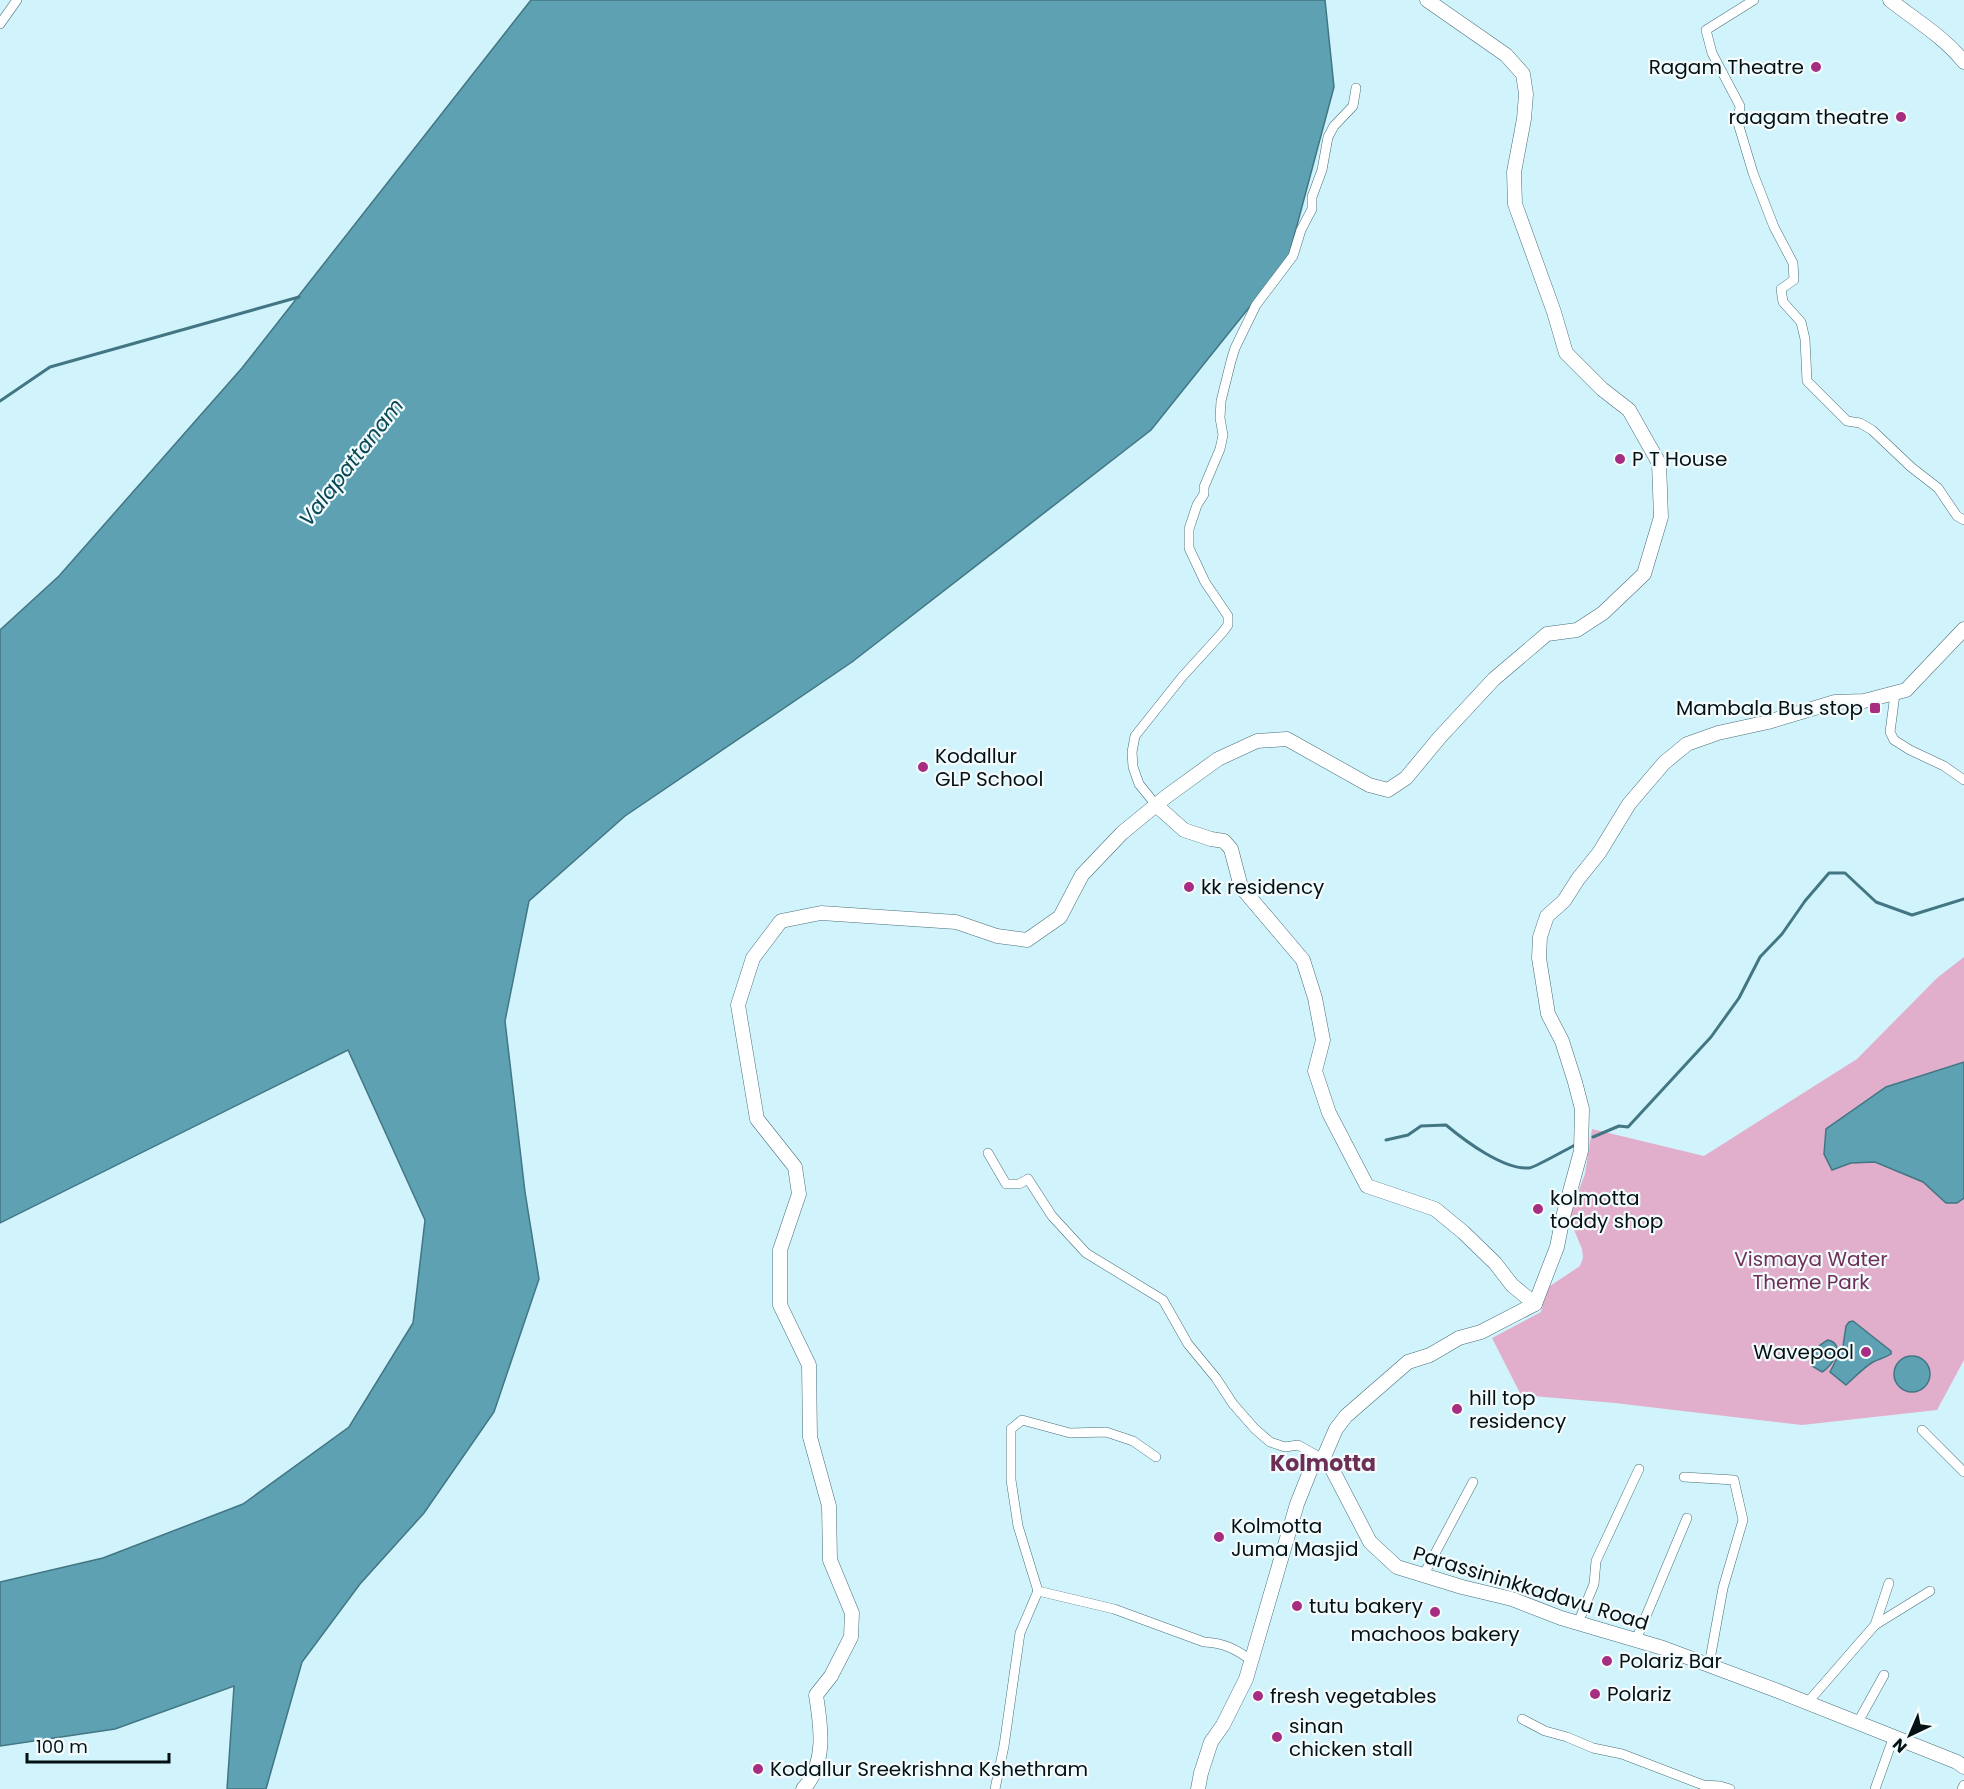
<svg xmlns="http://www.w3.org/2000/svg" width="1964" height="1789" font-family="Poppins,sans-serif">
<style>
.green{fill:#e1afcc}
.water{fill:#5da1b3;stroke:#427683;stroke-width:1.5}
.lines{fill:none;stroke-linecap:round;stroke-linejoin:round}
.stream{stroke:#427683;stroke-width:3}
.street-casing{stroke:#486f7a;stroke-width:10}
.secondary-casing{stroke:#486f7a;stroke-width:15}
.street{stroke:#fff;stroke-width:9}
.secondary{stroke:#fff;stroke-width:14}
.poi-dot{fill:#a72d81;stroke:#f3fbfd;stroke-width:2}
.labels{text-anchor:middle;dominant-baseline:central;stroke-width:4.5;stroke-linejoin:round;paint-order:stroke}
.poi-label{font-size:20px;fill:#031114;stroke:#f3fbfd;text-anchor:start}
.park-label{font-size:20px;fill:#6e2f58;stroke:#f3fbfd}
.street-label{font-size:20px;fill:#031114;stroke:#f3fbfd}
.water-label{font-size:21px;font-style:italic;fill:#094855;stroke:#f3fbfd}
.quarter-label{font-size:22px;font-weight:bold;fill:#6c3057;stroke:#f3fbfd}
</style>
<rect width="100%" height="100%" fill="#d1f3fc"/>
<!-- green -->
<path class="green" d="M 1964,957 L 1964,1360 L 1937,1410 L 1802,1425 L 1615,1403 L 1521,1395 L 1492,1338 L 1541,1312 L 1547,1288 L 1580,1266 L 1583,1258 L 1582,1249 L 1570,1220 L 1571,1211 L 1585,1174 L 1592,1129 L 1704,1156 L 1857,1059 L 1937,978 Z"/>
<!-- water -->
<g class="water">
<path d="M 531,0 L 1325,0 L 1334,87 L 1288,259 L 1151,430 L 852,662 L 625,816 L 529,901 L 505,1021 L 525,1192 L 539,1279 L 494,1412 L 424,1513 L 360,1584 L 302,1662 L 266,1789 L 227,1789 L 234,1686 L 115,1729 L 0,1746 L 0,1582 L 103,1558 L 243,1504 L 349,1427 L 413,1323 L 425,1220 L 348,1050 L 0,1223 L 0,630 L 59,576 L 242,368 Z"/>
<path d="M 1964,1062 L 1964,1198 L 1957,1203 L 1946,1203 L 1923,1182 L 1875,1162 L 1851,1163 L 1832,1170 L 1824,1154 L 1826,1129 L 1886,1087 Z"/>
<path d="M 1853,1321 L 1891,1351 L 1891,1354 C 1885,1358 1879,1359 1873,1362 C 1863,1368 1855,1377 1846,1385 L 1830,1372 L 1843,1346 L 1846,1326 L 1849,1322 Z"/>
<path d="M 1828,1340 C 1847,1345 1832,1366 1822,1372 L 1812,1366 C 1810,1354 1818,1345 1828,1340 Z"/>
<circle cx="1912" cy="1374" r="18"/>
</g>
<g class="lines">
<!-- stream -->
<g class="stream">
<path d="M 0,401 L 50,367 L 299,297"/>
<path d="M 1593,1137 L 1619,1126 L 1628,1127 L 1711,1037 L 1739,998 L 1760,957 L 1782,934 L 1805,901 L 1829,873 L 1845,873 L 1876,902 L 1912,915 L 1964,899"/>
<path d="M 1386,1140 L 1408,1135 L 1421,1126 L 1446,1125 C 1465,1141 1504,1170 1529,1168 C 1534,1168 1567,1149 1575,1145"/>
</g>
<defs>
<g id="street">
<path d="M 1754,0 L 1706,30 L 1712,53 L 1740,106 L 1738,123 L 1753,173 L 1774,227 L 1793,263 L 1794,280 L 1781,289 L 1783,302 L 1801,322 L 1805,339 L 1807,381 L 1847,421 L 1860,423 L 1872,430 L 1911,467 L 1938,488 L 1957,516 L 1964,520"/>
<path d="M 0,24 L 17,0"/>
<path d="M 1895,694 L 1890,732 L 1894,740 L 1910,750 L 1944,766 L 1964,780"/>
<path d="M 1156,805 L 1139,784 L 1133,767 L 1132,752 L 1135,736 L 1182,677 L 1222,633 L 1228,625 L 1228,616 L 1205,582 L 1189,548 L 1189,529 L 1197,505 L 1204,494 L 1204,487 L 1220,449 L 1223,435 L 1220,418 L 1221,401 L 1231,361 L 1235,348 L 1256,305 L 1293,256 L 1301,230 L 1312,209 L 1312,197 L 1322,170 L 1328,137 L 1334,126 L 1353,106 L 1356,88"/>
<path d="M 988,1153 L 1006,1184 L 1019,1184 L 1028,1179 L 1052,1216 L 1086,1253 L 1163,1300 L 1188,1344 L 1216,1378 L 1233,1404 L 1255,1429 L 1270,1442 L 1285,1447 L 1298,1445 L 1323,1459"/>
<path d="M 1922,1430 L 1964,1472"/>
<path d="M 1156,1457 L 1133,1441 L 1106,1432 L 1070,1433 L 1022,1420 L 1011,1429 L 1011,1480 L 1018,1526 L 1038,1591 L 1114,1609 L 1204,1642 C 1224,1643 1236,1649 1252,1661"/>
<path d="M 1684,1477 L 1734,1480 L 1743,1520 L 1723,1588 L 1709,1665"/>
<path d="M 1423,1576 L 1473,1482"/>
<path d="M 1578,1623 L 1594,1584 L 1596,1561 L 1639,1469"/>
<path d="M 1875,1625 L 1930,1591"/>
<path d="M 1636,1640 L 1687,1518"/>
<path d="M 1808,1702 L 1875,1625 L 1889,1583"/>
<path d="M 1522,1719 L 1545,1731 L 1567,1737 L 1593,1748 L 1622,1754 L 1703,1785 L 1720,1786 L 1730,1789"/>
<path d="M 1858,1722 L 1884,1675"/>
<path d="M 995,1789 L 1004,1746 L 1020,1633 L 1038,1591"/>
<path d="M 1875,1789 L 1894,1736"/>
<path d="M 1962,1789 L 1964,1785"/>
</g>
<g id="secondary">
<path d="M 1890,0 C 1915,20 1943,36 1964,62"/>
<path d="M 1964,629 L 1906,690 L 1864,701 L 1835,702 L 1768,722 L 1718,733 L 1687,744 L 1664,763 L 1629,804 L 1599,853 L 1578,879 L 1564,901 L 1547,916 L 1540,937 L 1539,958 L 1548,1014 L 1562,1041 L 1575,1082 L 1582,1109 L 1581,1151 L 1563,1217 L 1557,1247 L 1535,1304 L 1481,1332 L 1459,1338 L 1430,1355 L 1408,1362 L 1346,1416 L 1336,1429 L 1323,1459 L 1332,1469 L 1370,1542 L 1397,1567 L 1462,1587 L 1512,1599 L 1561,1618 L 1663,1648 L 1778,1691 L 1957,1762 L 1964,1767"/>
<path d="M 1156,805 L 1184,830 L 1211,839 L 1224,841 L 1231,849 L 1241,887 L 1303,960 L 1315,998 L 1323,1040 L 1315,1071 L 1329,1113 L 1367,1186 L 1435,1209 L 1463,1232 L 1495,1263 L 1512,1285 L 1535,1304"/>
<path d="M 803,1789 C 827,1764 821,1726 816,1695 L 831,1676 L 851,1637 L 852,1613 L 830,1560 L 829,1506 L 810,1437 L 809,1365 L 780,1305 L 780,1250 L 799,1194 L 795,1167 L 757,1119 L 738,1005 L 753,958 L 781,921 L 821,913 L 956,922 L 997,936 L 1027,940 L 1060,917 L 1082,875 L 1122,833 L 1167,796 L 1218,759 L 1257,741 L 1287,739 L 1369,785 L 1388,790 L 1406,778 L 1440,737 L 1494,679 L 1547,634 L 1577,630 L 1603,613 L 1644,574 L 1661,517 L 1659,463 L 1629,410 L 1602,389 L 1566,353 L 1554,312 L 1515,204 L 1514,172 L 1524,119 L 1526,94 L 1523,74 L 1506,55 L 1427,0"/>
<path d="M 1198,1789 L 1201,1773 L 1211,1742 L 1223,1725 L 1246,1679 L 1297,1504 L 1313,1464 L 1323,1459"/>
</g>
</defs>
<!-- street casing -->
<use href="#street" class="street-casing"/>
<!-- secondary casing -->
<use href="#secondary" class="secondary-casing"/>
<!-- street -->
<use href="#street" class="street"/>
<!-- secondary -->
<use href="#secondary" class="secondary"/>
</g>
<!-- markers -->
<g class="poi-dot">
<circle cx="1816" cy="67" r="6"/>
<circle cx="1901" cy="117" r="6"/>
<circle cx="1620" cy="459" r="6"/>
<rect x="1869" y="702" width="12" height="12" rx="3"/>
<circle cx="923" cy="767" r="6"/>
<circle cx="1189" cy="887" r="6"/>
<circle cx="1538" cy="1209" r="6"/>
<circle cx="1866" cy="1352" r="6"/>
<circle cx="1457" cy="1409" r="6"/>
<circle cx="1219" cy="1537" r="6"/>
<circle cx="1297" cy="1606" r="6"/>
<circle cx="1435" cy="1612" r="6"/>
<circle cx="1607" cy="1661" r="6"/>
<circle cx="1595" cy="1694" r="6"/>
<circle cx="1258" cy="1696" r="6"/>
<circle cx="1277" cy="1737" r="6"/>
<circle cx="758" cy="1769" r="6"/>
</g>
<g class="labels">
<!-- poi labels -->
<g class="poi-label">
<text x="1804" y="67" text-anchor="end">Ragam Theatre</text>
<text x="1889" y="117" text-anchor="end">raagam theatre</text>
<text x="1632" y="459">P T House</text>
<text x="1863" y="708" text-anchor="end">Mambala Bus stop</text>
<text x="935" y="756">Kodallur<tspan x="935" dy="23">GLP School</tspan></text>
<text x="1201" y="887">kk residency</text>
<text x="1550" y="1198">kolmotta<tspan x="1550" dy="23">toddy shop</tspan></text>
<text x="1854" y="1352" text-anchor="end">Wavepool</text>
<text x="1469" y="1398">hill top<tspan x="1469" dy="23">residency</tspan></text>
<text x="1231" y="1526">Kolmotta<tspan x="1231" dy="23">Juma Masjid</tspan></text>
<text x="1309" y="1606">tutu bakery</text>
<text x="1435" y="1634" text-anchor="middle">machoos bakery</text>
<text x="1619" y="1661">Polariz Bar</text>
<text x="1607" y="1694">Polariz</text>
<text x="1270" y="1696">fresh vegetables</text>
<text x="1289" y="1726">sinan<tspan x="1289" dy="23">chicken stall</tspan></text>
<text x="770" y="1769">Kodallur Sreekrishna Kshethram</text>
</g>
<!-- park labels -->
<g class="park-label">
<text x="1811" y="1259">Vismaya Water<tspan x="1811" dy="23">Theme Park</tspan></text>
</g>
<!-- street labels -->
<g class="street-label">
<text transform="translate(1531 1588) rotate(17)">Parassininkkadavu Road</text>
</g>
<!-- water labels -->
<g class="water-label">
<text transform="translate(351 462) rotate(-52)">Valapattanam</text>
</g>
<!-- quarter labels -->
<g class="quarter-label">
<text x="1323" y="1463">Kolmotta</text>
</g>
</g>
<!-- north arrow -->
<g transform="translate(1910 1735) rotate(224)" stroke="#f3fbfd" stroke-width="4.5" paint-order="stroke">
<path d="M0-4.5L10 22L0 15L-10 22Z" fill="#031114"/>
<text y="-9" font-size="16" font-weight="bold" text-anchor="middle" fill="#031114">N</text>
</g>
<!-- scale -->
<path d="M27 1753v9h142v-9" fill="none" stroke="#031114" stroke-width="3"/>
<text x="36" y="1753" font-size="18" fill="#031114" stroke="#f3fbfd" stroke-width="4.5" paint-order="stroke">100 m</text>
</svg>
